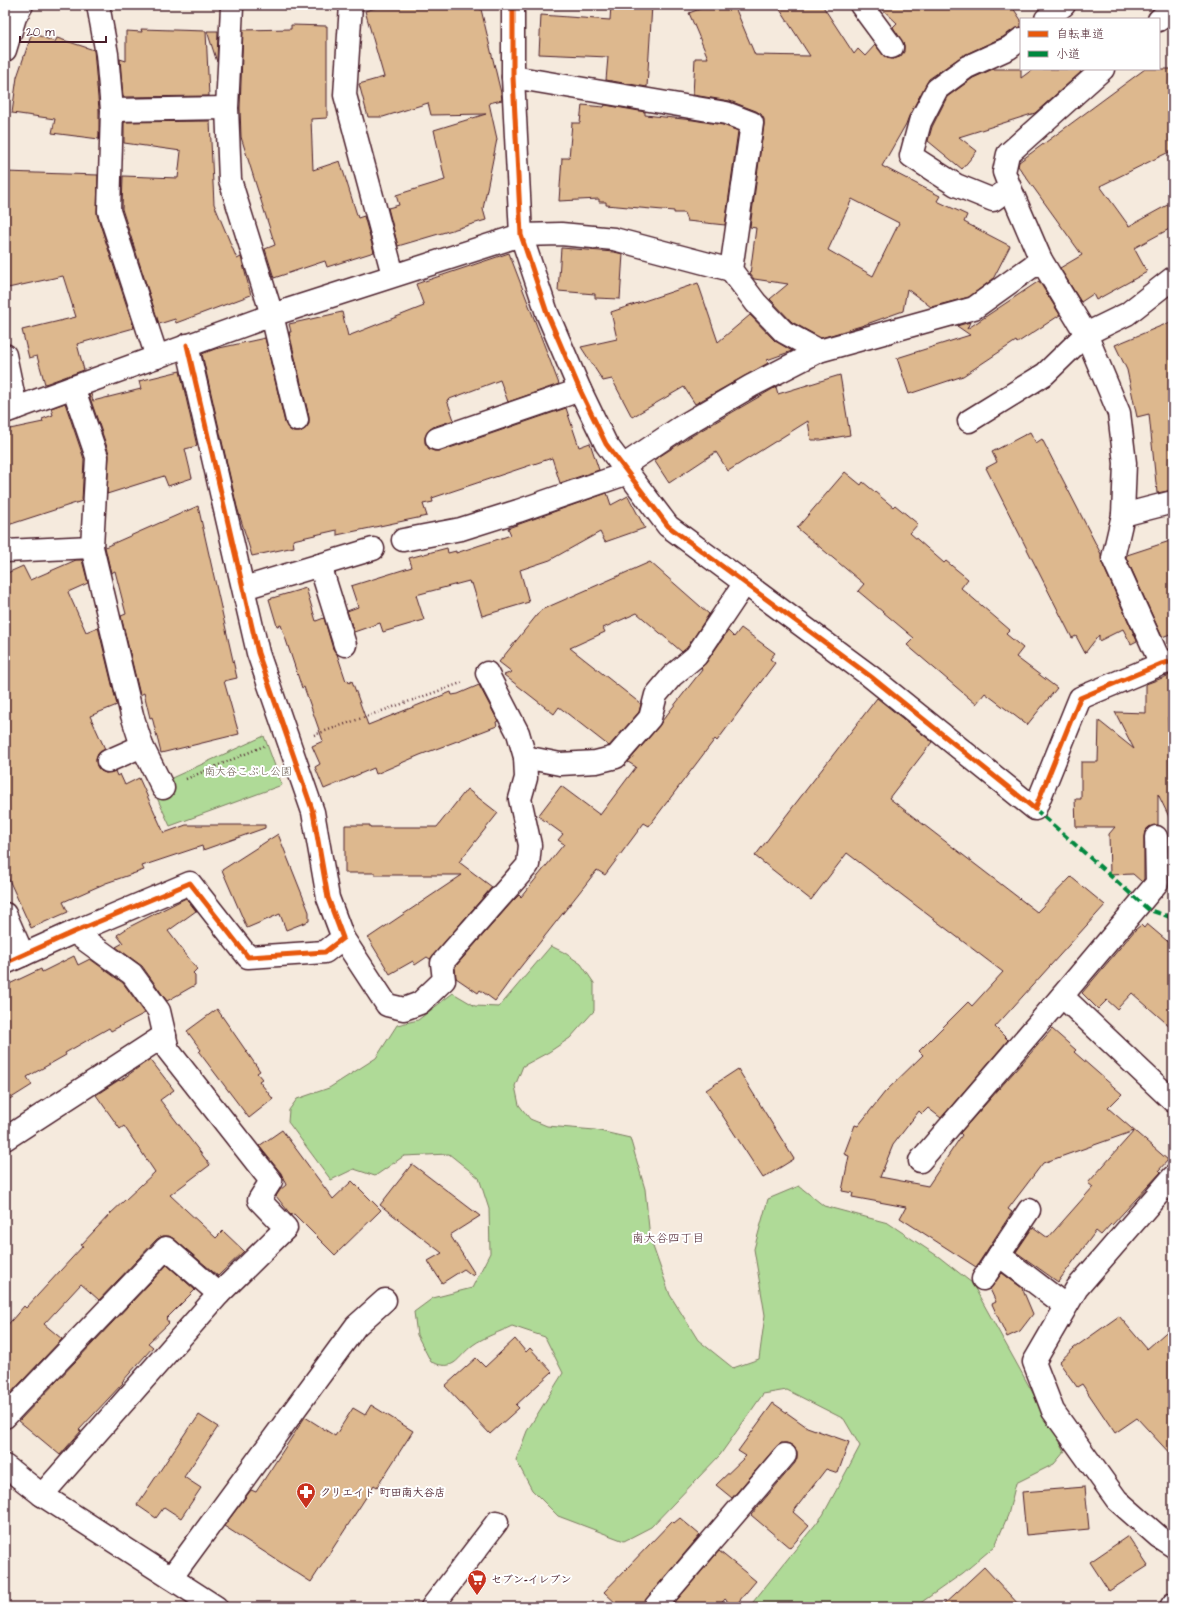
<svg xmlns="http://www.w3.org/2000/svg" width="1178" height="1612" font-family="'Architects Daughter','Klee One',sans-serif">
<style>
.green{fill:#afda97;stroke:#7c7c61}
.building{fill:#ddb88e;stroke:#4a1f2b;fill-rule:evenodd}
.lines{fill:none;stroke-linecap:round;stroke-linejoin:round}
.minor-casing{stroke:#4a1f2b;stroke-width:25}
.path{stroke:#4a1f2b;stroke-width:2.5;stroke-dasharray:1 3;stroke-linecap:butt}
.minor{stroke:#fff;stroke-width:22}
.quiet{stroke:#00873e;stroke-width:4;stroke-dasharray:8 4;stroke-linecap:butt}
.cycleway-casing{stroke:#fff;stroke-width:8}
.cycleway{stroke:#e8590c;stroke-width:5}
.labels{text-anchor:middle;dominant-baseline:central;stroke-width:4;stroke-linejoin:round;paint-order:stroke}
.park-label{font-size:11px;fill:#68574b;stroke:#fff}
.poi-label{font-size:11px;font-weight:bold;fill:#4a1f2b;stroke:#fff;text-anchor:start}
.neighbourhood-label{font-size:12px;fill:#4a1f2b;stroke:#fff}
</style>
<rect width="100%" height="100%" fill="#f5eadd"/>
<filter id="ink" filterUnits="userSpaceOnUse"><feTurbulence type="fractalNoise" baseFrequency=".025" numOctaves="2"/><feDisplacementMap in="SourceGraphic" scale="8" xChannelSelector="R" yChannelSelector="G"/><feConvolveMatrix kernelMatrix="1 2 1 2 8 2 1 2 1" color-interpolation-filters="sRGB"/></filter>
<g filter="url(#ink)">
<!-- green -->
<g class="green">
<path d="M 264,736 L 282,785 L 170,826 L 152,787 Z"/>
<path d="M 551,946 L 565,953 L 581,964 L 594,983 L 594,1011 L 570,1038 L 549,1052 L 523,1066 L 515,1086 L 519,1105 L 530,1119 L 547,1126 L 595,1130 L 630,1138 L 645,1189 L 650,1238 L 670,1295 L 698,1340 L 733,1368 L 759,1359 L 765,1315 L 754,1249 L 768,1199 L 799,1186 L 824,1206 L 888,1223 L 939,1257 L 972,1283 L 1065,1451 L 1054,1464 L 1016,1483 L 1008,1515 L 995,1546 L 963,1573 L 919,1604 L 919,1607 L 749,1607 L 823,1515 L 860,1446 L 844,1419 L 787,1390 L 763,1394 L 720,1455 L 651,1527 L 624,1541 L 558,1516 L 532,1490 L 516,1460 L 527,1431 L 563,1373 L 545,1337 L 512,1326 C 500,1332 484,1337 473,1345 C 456,1358 456,1372 431,1362 L 417,1335 L 414,1312 L 433,1298 L 472,1288 L 490,1253 L 489,1209 L 479,1178 L 449,1154 L 404,1156 L 375,1176 L 354,1169 L 331,1180 L 288,1122 L 289,1110 L 297,1099 L 329,1088 L 376,1058 L 397,1025 L 418,1020 L 453,993 L 475,1006 L 499,1007 Z"/>
</g>
<!-- building -->
<g class="building">
<path d="M 385,5 L 480,5 L 501,93 L 502,100 L 489,103 L 497,139 L 483,209 L 486,220 L 398,246 L 388,208 L 399,205 L 396,195 L 445,180 L 434,130 L 486,114 L 431,115 L 428,103 L 383,117 L 368,117 L 359,84 L 384,77 L 365,11 Z"/>
<path d="M 611,5 L 652,5 L 647,87 L 606,80 L 608,57 L 539,54 L 541,15 L 610,20 Z"/>
<path d="M 710,5 L 734,5 L 755,55 L 810,56 L 777,5 L 822,5 L 854,54 L 858,49 L 865,56 L 875,45 L 887,58 L 893,59 L 900,57 L 904,52 L 904,45 L 893,27 L 897,23 L 878,5 L 1011,5 L 1021,20 L 1021,27 L 1014,29 L 1003,37 L 962,56 L 929,79 L 909,116 L 906,124 L 882,166 L 940,196 L 937,201 L 967,215 L 964,222 L 1010,246 L 993,279 L 969,297 L 931,307 L 907,289 L 903,311 L 861,326 L 821,338 L 792,322 L 770,299 L 788,284 L 754,279 L 750,274 L 756,228 L 750,227 L 764,125 L 764,119 L 761,114 L 756,111 L 730,101 L 693,95 L 695,58 L 708,58 L 689,13 ZM 852,199 L 899,223 L 873,276 L 828,250 Z"/>
<path d="M 291,25 L 327,26 L 327,118 L 311,119 L 313,170 L 340,161 L 358,218 L 364,216 L 374,252 L 327,267 L 325,261 L 274,278 L 265,249 L 275,245 L 241,137 L 240,108 L 243,30 L 291,29 Z"/>
<path d="M 141,29 L 206,31 L 209,96 L 123,97 L 120,59 L 126,61 L 126,31 L 142,32 Z"/>
<path d="M 207,31 L 218,31 L 217,62 Z"/>
<path d="M 32,33 L 55,42 L 57,38 L 94,50 L 99,110 L 99,139 L 52,133 L 55,119 L 12,113 L 17,77 Z"/>
<path d="M 993,69 L 1021,69 L 1021,78 L 1033,69 L 1078,69 L 1081,72 L 1035,113 L 959,137 L 977,151 L 962,169 L 928,141 L 932,127 L 947,97 L 973,78 Z"/>
<path d="M 1145,69 L 1173,69 L 1173,150 L 1100,186 L 1129,226 L 1173,202 L 1173,227 L 1134,248 L 1147,272 L 1096,300 L 1093,294 L 1081,302 L 1060,268 L 1082,255 L 1018,166 L 1019,162 Z"/>
<path d="M 582,105 L 604,107 L 605,105 L 645,112 L 645,115 L 693,120 L 723,125 L 738,131 L 725,225 L 687,221 L 684,213 L 674,213 L 674,211 L 606,205 L 606,202 L 599,202 L 599,199 L 559,201 L 562,158 L 569,158 L 572,123 L 580,123 Z"/>
<path d="M 210,121 L 214,204 L 237,259 L 241,257 L 251,295 L 176,323 L 175,319 L 159,324 L 122,209 L 123,176 L 178,178 L 181,151 L 124,143 L 124,122 Z"/>
<path d="M 5,172 L 98,175 L 97,215 L 134,328 L 77,344 L 84,370 L 45,384 L 37,356 L 29,358 L 22,330 L 76,317 L 63,276 L 8,288 L 5,274 Z"/>
<path d="M 561,248 L 614,252 L 623,254 L 620,299 L 595,298 L 595,294 L 558,291 Z"/>
<path d="M 509,253 L 559,384 L 508,402 L 500,380 L 447,400 L 454,420 L 433,427 L 428,431 L 425,437 L 425,443 L 429,449 L 434,451 L 441,451 L 566,408 L 579,447 L 590,443 L 599,470 L 560,483 L 552,458 L 432,498 L 433,502 L 423,504 L 427,516 L 337,535 L 337,530 L 293,540 L 294,547 L 252,556 L 237,507 L 202,354 L 215,349 L 265,338 L 285,423 L 288,428 L 293,432 L 300,432 L 305,429 L 309,424 L 309,417 L 289,332 L 291,332 L 289,324 L 342,312 L 348,336 L 424,306 L 416,284 Z"/>
<path d="M 1039,281 L 1060,315 L 1017,343 L 1016,341 L 963,376 L 909,394 L 897,358 L 970,335 L 957,326 L 970,322 L 967,329 Z"/>
<path d="M 698,283 L 718,342 L 750,315 L 775,341 L 792,351 L 767,360 L 768,363 L 695,404 L 684,387 L 632,417 L 612,379 L 603,381 L 581,347 L 617,339 L 611,312 Z"/>
<path d="M 1173,321 L 1173,490 L 1157,493 L 1149,414 L 1137,417 L 1127,370 L 1115,345 Z"/>
<path d="M 180,371 L 197,446 L 185,449 L 192,478 L 168,486 L 164,476 L 107,494 L 109,453 L 89,395 L 91,394 L 93,401 L 141,389 L 139,381 Z"/>
<path d="M 840,375 L 850,435 L 821,440 L 811,440 L 808,421 L 728,471 L 716,452 L 669,483 L 654,460 L 688,438 L 776,387 L 778,394 Z"/>
<path d="M 65,403 L 84,459 L 82,501 L 5,526 L 5,430 L 43,422 L 42,419 L 53,415 L 51,408 Z"/>
<path d="M 1030,432 L 1036,443 L 1042,439 L 1101,554 L 1102,563 L 1137,641 L 1131,644 L 1123,629 L 1099,641 L 1099,635 L 1085,653 L 1076,636 L 1072,638 L 986,468 L 997,462 L 992,452 Z"/>
<path d="M 845,472 L 861,485 L 863,482 L 893,507 L 895,505 L 918,524 L 910,533 L 944,563 L 946,561 L 968,579 L 961,588 L 1010,630 L 1006,634 L 1023,648 L 1016,657 L 1057,688 L 1027,725 L 985,693 L 976,704 L 907,645 L 914,638 L 858,591 L 864,584 L 797,528 Z"/>
<path d="M 607,493 L 611,505 L 628,496 L 645,528 L 605,542 L 600,532 L 550,560 L 520,570 L 529,602 L 482,616 L 472,583 L 470,584 L 469,581 L 416,595 L 424,620 L 383,632 L 380,623 L 354,632 L 347,611 L 358,607 L 351,586 L 412,567 L 409,558 L 447,548 L 448,553 L 456,551 L 456,553 L 511,535 L 508,528 Z"/>
<path d="M 198,506 L 237,678 L 224,681 L 239,734 L 161,753 L 152,717 L 150,718 L 144,693 L 140,695 L 121,616 L 126,614 L 115,571 L 111,573 L 105,547 Z"/>
<path d="M 1173,540 L 1173,633 L 1162,637 L 1126,557 L 1127,555 Z"/>
<path d="M 76,560 L 82,560 L 88,583 L 68,592 L 86,632 L 98,627 L 117,705 L 90,716 L 105,749 L 98,754 L 96,760 L 97,766 L 101,771 L 106,773 L 115,771 L 117,776 L 120,774 L 125,785 L 139,778 L 164,833 L 186,825 L 265,825 L 265,828 L 203,850 L 202,846 L 142,866 L 144,870 L 106,883 L 63,902 L 68,912 L 31,928 L 5,871 L 5,574 L 23,566 L 30,580 Z"/>
<path d="M 650,562 L 709,614 L 687,648 L 682,652 L 637,613 L 603,628 L 605,632 L 570,648 L 641,704 L 639,712 L 609,746 L 559,707 L 554,714 L 504,675 L 512,672 L 499,662 L 541,610 Z"/>
<path d="M 306,588 L 316,621 L 324,618 L 333,649 L 337,654 L 346,681 L 348,680 L 349,683 L 352,681 L 368,725 L 451,692 L 452,695 L 458,694 L 479,685 L 498,721 L 496,722 L 497,726 L 420,755 L 376,774 L 374,768 L 324,789 L 315,767 L 320,764 L 312,746 L 323,741 L 304,687 L 302,688 L 281,625 L 277,626 L 269,599 Z"/>
<path d="M 741,628 L 775,653 L 770,659 L 775,663 L 717,741 L 715,739 L 649,826 L 644,823 L 605,875 L 597,870 L 511,979 L 495,1001 L 480,990 L 478,993 L 456,978 L 455,967 L 512,902 L 519,895 L 521,897 L 564,844 L 558,840 L 563,834 L 538,816 L 561,786 L 600,815 L 636,767 L 628,762 L 659,726 L 662,721 L 702,670 L 701,668 L 706,663 L 728,631 L 734,637 Z"/>
<path d="M 1173,674 L 1173,717 L 1168,717 L 1170,777 L 1173,779 L 1173,791 L 1171,791 L 1171,821 L 1158,794 L 1158,825 L 1149,827 L 1145,831 L 1144,837 L 1144,879 L 1142,882 L 1133,874 L 1110,875 L 1109,834 L 1115,827 L 1076,827 L 1075,799 L 1081,799 L 1081,762 L 1098,762 L 1099,721 L 1134,749 L 1115,712 L 1146,713 L 1146,684 Z"/>
<path d="M 877,698 L 932,742 L 889,798 L 1037,912 L 1071,877 L 1105,905 L 995,1027 L 1008,1040 L 941,1118 L 928,1108 L 922,1114 L 919,1111 L 893,1145 L 880,1177 L 928,1186 L 962,1135 L 960,1133 L 1052,1029 L 1076,1050 L 1074,1052 L 1122,1094 L 1108,1108 L 1168,1160 L 1159,1170 L 1161,1172 L 1112,1225 L 1111,1224 L 1101,1235 L 1096,1231 L 1058,1282 L 1016,1252 L 1033,1227 L 1048,1238 L 1093,1187 L 1088,1183 L 1134,1131 L 1043,1163 L 1008,1209 L 1012,1212 L 976,1267 L 900,1218 L 906,1207 L 852,1197 L 853,1193 L 842,1191 L 849,1156 L 844,1154 L 855,1125 L 858,1126 L 885,1092 L 923,1055 L 919,1051 L 968,1002 L 972,1006 L 1003,972 L 847,853 L 811,900 L 755,856 Z"/>
<path d="M 467,789 L 498,813 L 459,862 L 492,887 L 430,959 L 427,957 L 415,965 L 413,961 L 390,974 L 368,938 L 462,875 L 375,875 L 375,873 L 345,873 L 345,825 L 370,825 L 370,827 L 437,827 Z"/>
<path d="M 278,834 L 309,912 L 309,921 L 286,930 L 280,914 L 247,928 L 222,870 Z"/>
<path d="M 186,898 L 196,911 L 168,931 L 197,969 L 193,973 L 195,975 L 195,985 L 167,1001 L 142,966 L 116,947 L 123,943 L 117,935 L 129,927 Z"/>
<path d="M 1147,924 L 1173,946 L 1173,1029 L 1132,993 L 1117,1009 L 1107,1000 L 1098,1009 L 1082,993 L 1135,930 L 1141,925 L 1144,928 Z"/>
<path d="M 74,956 L 78,965 L 90,959 L 123,983 L 145,1013 L 111,1031 L 109,1028 L 65,1053 L 66,1055 L 27,1077 L 32,1085 L 5,1102 L 5,986 L 41,969 L 42,972 Z"/>
<path d="M 217,1009 L 260,1071 L 257,1073 L 262,1079 L 259,1081 L 273,1099 L 249,1118 L 199,1052 L 201,1050 L 187,1031 Z"/>
<path d="M 150,1059 L 174,1090 L 160,1100 L 210,1165 L 170,1195 L 216,1238 L 223,1231 L 244,1251 L 218,1276 L 174,1239 L 169,1236 L 163,1236 L 157,1239 L 99,1300 L 81,1284 L 44,1324 L 62,1339 L 5,1399 L 5,1328 L 24,1306 L 26,1308 L 83,1246 L 81,1245 L 110,1214 L 155,1172 L 124,1126 L 120,1129 L 96,1095 L 119,1080 L 120,1081 Z"/>
<path d="M 738,1069 L 794,1159 L 763,1178 L 706,1090 Z"/>
<path d="M 282,1130 L 333,1199 L 352,1181 L 381,1210 L 335,1255 L 294,1214 L 291,1215 L 276,1196 L 280,1190 L 286,1185 L 281,1173 L 259,1146 Z"/>
<path d="M 412,1164 L 480,1216 L 450,1235 L 475,1274 L 473,1276 L 464,1269 L 442,1283 L 428,1261 L 442,1253 L 380,1205 Z"/>
<path d="M 167,1265 L 195,1290 L 166,1319 L 169,1323 L 148,1343 L 153,1347 L 122,1382 L 123,1383 L 79,1430 L 81,1431 L 60,1455 L 19,1421 Z"/>
<path d="M 1002,1273 L 1022,1288 L 1033,1314 L 1020,1331 L 1007,1337 L 992,1304 L 996,1302 L 990,1289 Z"/>
<path d="M 1119,1316 L 1147,1349 L 1173,1326 L 1173,1457 L 1137,1418 L 1115,1433 L 1082,1384 L 1077,1387 L 1059,1362 L 1074,1348 Z"/>
<path d="M 515,1339 L 526,1352 L 530,1348 L 552,1372 L 516,1405 L 519,1408 L 490,1434 L 445,1386 L 476,1358 L 485,1367 Z"/>
<path d="M 773,1403 L 807,1427 L 849,1442 L 838,1473 L 826,1469 L 793,1512 L 809,1526 L 790,1548 L 751,1515 L 795,1463 L 797,1458 L 797,1451 L 793,1446 L 787,1443 L 781,1443 L 776,1447 L 732,1498 L 716,1485 L 746,1456 L 738,1451 Z"/>
<path d="M 371,1405 L 413,1431 L 377,1487 L 374,1485 L 311,1582 L 224,1526 L 251,1490 L 256,1492 L 305,1417 L 335,1436 L 353,1408 L 365,1415 Z"/>
<path d="M 199,1415 L 218,1427 L 184,1477 L 201,1488 L 181,1518 L 164,1507 L 156,1518 L 137,1505 L 192,1423 L 193,1424 Z"/>
<path d="M 1085,1487 L 1089,1529 L 1026,1535 L 1022,1492 Z"/>
<path d="M 680,1518 L 700,1535 L 646,1599 L 643,1607 L 620,1607 L 604,1592 L 672,1521 L 674,1523 Z"/>
<path d="M 1128,1536 L 1148,1566 L 1109,1591 L 1090,1562 Z"/>
<path d="M 719,1551 L 756,1581 L 734,1607 L 725,1599 L 718,1607 L 671,1607 Z"/>
<path d="M 984,1567 L 1021,1607 L 941,1607 Z"/>
</g>
<g class="lines">
<defs>
<g id="minor">
<path d="M 98,5 L 107,54 L 112,110 L 109,211 L 157,357"/>
<path d="M 351,5 L 345,95 L 393,275"/>
<path d="M 513,5 L 513,77 L 521,235 L 547,313 L 580,390 L 606,444 L 668,526 L 870,676 L 1035,809 L 1080,698 L 1161,664 L 1173,661"/>
<path d="M 861,5 L 892,47"/>
<path d="M 232,7 L 227,108 L 230,180 L 272,315 L 297,420"/>
<path d="M 1046,19 L 1064,5"/>
<path d="M 1159,20 L 1173,7"/>
<path d="M 5,50 L 15,17 L 22,5"/>
<path d="M 1103,69 L 1008,154 L 1004,172 L 1010,188 L 1041,260 L 1086,334 L 1119,413 L 1125,463 L 1123,515 L 1113,558 L 1161,664"/>
<path d="M 513,77 L 726,113 L 752,123 L 731,270 L 756,303 L 784,332 L 819,351 L 974,308 L 1041,260"/>
<path d="M 112,110 L 227,108"/>
<path d="M 1010,188 L 993,200 L 956,185 L 911,156 L 920,122 L 937,89 L 967,67 L 1009,48 L 1021,39"/>
<path d="M 5,355 L 16,408"/>
<path d="M 73,387 L 97,457 L 92,547 L 132,715 L 142,746 L 163,788"/>
<path d="M 5,412 L 272,315 L 521,235 L 561,234 L 614,239 L 731,270"/>
<path d="M 969,421 L 1045,374 L 1086,334 L 1127,314 L 1173,278"/>
<path d="M 437,439 L 580,390"/>
<path d="M 623,466 L 681,427 L 751,386 L 819,351"/>
<path d="M 1123,515 L 1173,502"/>
<path d="M 403,540 L 461,529 L 518,511 L 628,473"/>
<path d="M 5,551 L 92,547"/>
<path d="M 320,565 L 345,645"/>
<path d="M 244,588 L 373,549"/>
<path d="M 487,673 L 518,733 L 525,757"/>
<path d="M 108,761 L 142,746"/>
<path d="M 5,914 L 23,955"/>
<path d="M 343,938 L 387,1005 L 404,1009 L 420,1003 L 444,980 L 442,963 L 528,865 L 530,845 L 520,799 L 526,778 L 525,757 L 560,764 L 596,762 L 616,757 L 650,718 L 656,695 L 672,676 L 696,656 L 745,583"/>
<path d="M 5,963 L 74,932 L 190,883 L 248,957 L 325,952 L 343,938 L 328,898 L 313,812 L 258,653 L 187,345"/>
<path d="M 1062,996 L 1173,1101"/>
<path d="M 5,1139 L 165,1035"/>
<path d="M 920,1161 L 1062,996 L 1157,883 L 1156,837"/>
<path d="M 1173,1177 L 1077,1288 L 1034,1362 L 1053,1411 L 1117,1500 L 1159,1537 L 1173,1546"/>
<path d="M 999,1255 L 1066,1306"/>
<path d="M 983,1279 L 1029,1210"/>
<path d="M 5,1417 L 166,1248 L 219,1294"/>
<path d="M 5,1466 L 42,1495 L 216,1607"/>
<path d="M 42,1495 L 219,1294 L 286,1228 L 259,1200 L 271,1181 L 168,1050 L 159,1011 L 132,974 L 74,932"/>
<path d="M 171,1578 L 356,1326 L 385,1300"/>
<path d="M 432,1607 L 497,1522"/>
<path d="M 655,1607 L 785,1455"/>
<path d="M 1171,1607 L 1173,1604"/>
</g>
</defs>
<!-- minor casing -->
<use href="#minor" class="minor-casing"/>
<!-- path -->
<g class="path">
<path d="M 314,735 L 464,682"/>
<path d="M 186,779 L 264,746"/>
</g>
<!-- minor -->
<use href="#minor" class="minor"/>
<!-- quiet -->
<path class="quiet" d="M 1035,809 L 1149,910 L 1173,918"/>
<defs>
<g id="cycleway">
<path d="M 513,5 L 513,77 L 521,235 L 547,313 L 580,390 L 606,444 L 668,526 L 870,676 L 1035,809 L 1080,698 L 1161,664 L 1173,661"/>
<path d="M 5,963 L 74,932 L 190,883 L 248,957 L 325,952 L 343,938 L 328,898 L 313,812 L 258,653 L 187,345"/>
</g>
</defs>
<!-- cycleway casing -->
<use href="#cycleway" class="cycleway-casing"/>
<!-- cycleway -->
<use href="#cycleway" class="cycleway"/>
</g>
</g>
<!-- icons -->
<defs>
<symbol id="pharmacy-pin" viewBox="-11 -11 22 30"><path d="M0 17L-7.5 6A9.5 9.5 0 1 1 7.5 6Z" fill="#c8321e" stroke="#fff"/><path d="M-2-6h4v4h4v4h-4v4h-4v-4h-4v-4h4Z" fill="#fff"/></symbol>
<symbol id="supermarket-pin" viewBox="-11 -11 22 30"><path d="M0 17L-7.5 6A9.5 9.5 0 1 1 7.5 6Z" fill="#c8321e" stroke="#fff"/><path d="M-6-5.5h2.5l.6 2H6L4.5 2H-2.5L-4.4-4H-6ZM-1.5 3.2a1.3 1.3 0 1 0 .1 0ZM3 3.2a1.3 1.3 0 1 0 .1 0Z" fill="#fff"/></symbol>
</defs>
<g fill-rule="evenodd">
<use href="#pharmacy-pin" x="295" y="1481" width="22" height="30"/>
<use href="#supermarket-pin" x="466" y="1568" width="22" height="30"/>
</g>
<g class="labels">
<!-- park labels -->
<g class="park-label">
<text x="248" y="771">南大谷こぶし公園</text>
</g>
<!-- poi labels -->
<g class="poi-label">
<text x="320" y="1492">クリエイト 町田南大谷店</text>
<text x="491" y="1579">セブン-イレブン</text>
</g>
<!-- neighbourhood labels -->
<g class="neighbourhood-label">
<text x="668" y="1238">南大谷四丁目</text>
</g>
</g>
<!-- margin -->
<rect width="1178" height="1612" fill="none" stroke="#fff" stroke-width="20"/>
<rect x="10" y="10" width="1158" height="1592" fill="none" stroke="#4a1f2b" stroke-width="1.5" filter="url(#ink)"/>
<!-- legend -->
<rect x="1020" y="18" width="140" height="52" fill="#ffffff" stroke="#b7a5aa"/>
<rect x="1028" y="31" width="20" height="6" fill="#e8590c" stroke="#b7a5aa"/>
<text x="1056" y="38" font-size="12" fill="#4a1f2b">自転車道</text>
<rect x="1028" y="51" width="20" height="6" fill="#00873e" stroke="#b7a5aa"/>
<text x="1056" y="58" font-size="12" fill="#4a1f2b">小道</text>
<!-- scale -->
<path d="M20 36v6h86v-6" fill="none" stroke="#4a1f2b" stroke-width="2"/>
<text x="26" y="36" font-size="12" fill="#4a1f2b" stroke="#ffffff" stroke-width="3" paint-order="stroke">20 m</text>
</svg>
